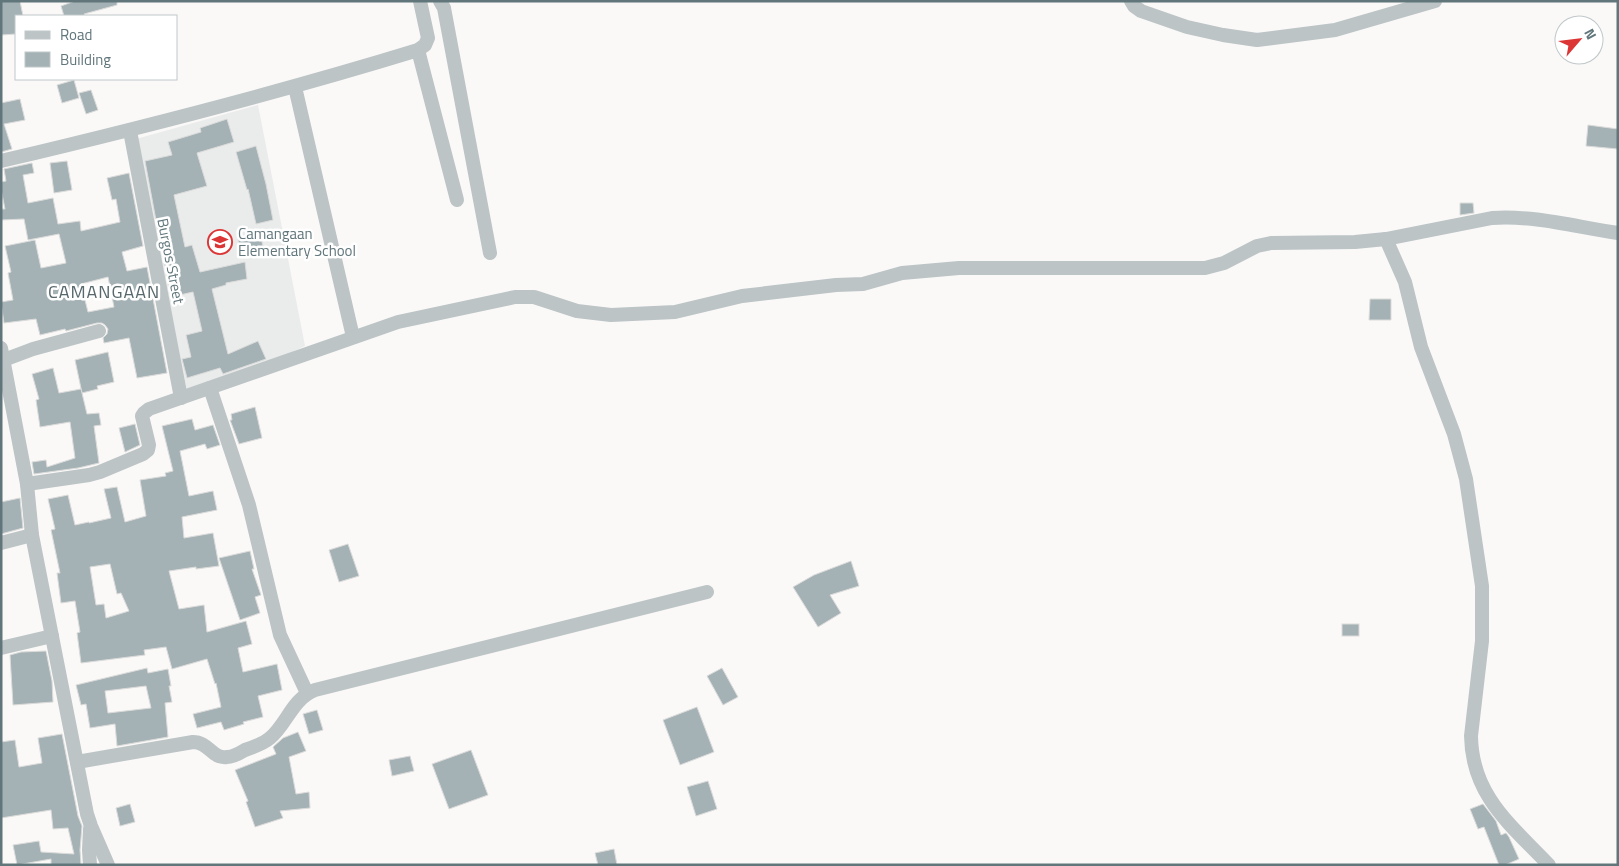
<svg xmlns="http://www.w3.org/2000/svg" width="1619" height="866" font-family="'Titillium Web',sans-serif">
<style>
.built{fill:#eaebeb}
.building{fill:#a5b2b5;stroke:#dbdbda;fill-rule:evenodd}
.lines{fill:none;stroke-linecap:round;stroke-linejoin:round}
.minor{stroke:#bcc4c6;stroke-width:14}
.labels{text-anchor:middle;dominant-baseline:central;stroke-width:5;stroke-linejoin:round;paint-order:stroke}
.poi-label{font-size:15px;fill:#61767b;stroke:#fff;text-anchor:start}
.street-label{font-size:15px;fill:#61767b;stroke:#fff}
.quarter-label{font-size:18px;letter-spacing:1px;fill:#58686c;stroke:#fff}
</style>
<rect width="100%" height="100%" fill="#faf9f8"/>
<!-- built -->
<path class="built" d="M 258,105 L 305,346 L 260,367 L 183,394 L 136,139 Z"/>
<!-- building -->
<g class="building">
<path d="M 1,1 L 20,1 L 23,16 L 16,16 L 16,34 L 1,35 Z"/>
<path d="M 75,1 L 117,1 L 117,5 L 84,14 L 85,16 L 64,16 L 61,6 Z"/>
<path d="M 74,80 L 79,98 L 62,103 L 57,85 Z"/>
<path d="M 91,90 L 98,110 L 86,114 L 79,93 Z"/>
<path d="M 20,99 L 25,120 L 4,124 L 12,149 L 1,152 L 1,103 Z"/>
<path d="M 227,119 L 234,142 L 197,153 L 207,186 L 174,195 L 185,247 L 192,245 L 200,272 L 245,262 L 247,279 L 226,283 L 226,285 L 212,289 L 228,354 L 258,341 L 266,359 L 223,374 L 220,368 L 187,378 L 182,359 L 191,357 L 186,335 L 202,331 L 193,292 L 171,297 L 164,263 L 167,262 L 162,242 L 160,242 L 145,161 L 172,155 L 168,142 L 201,132 L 200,128 Z"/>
<path d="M 1588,125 L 1618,129 L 1618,149 L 1586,146 Z"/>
<path d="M 256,146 L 266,184 L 273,220 L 256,224 L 248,189 L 247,190 L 236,152 Z"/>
<path d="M 67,161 L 72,190 L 54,193 L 50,163 Z"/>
<path d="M 32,163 L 34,173 L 23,175 L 28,203 L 53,198 L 58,224 L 80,221 L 81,231 L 120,222 L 116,199 L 112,200 L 107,178 L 129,173 L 143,246 L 122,252 L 127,271 L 147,267 L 167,373 L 137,378 L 129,338 L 104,343 L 103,338 L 107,334 L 108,329 L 105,325 L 102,323 L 97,323 L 66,331 L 65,329 L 40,335 L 36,319 L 4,323 L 1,302 L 13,300 L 8,273 L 11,272 L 5,246 L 35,240 L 41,268 L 66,263 L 59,234 L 28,240 L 24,219 L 1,220 L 1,209 L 5,209 L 1,189 L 1,182 L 6,181 L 4,169 ZM 108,277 L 114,307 L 88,312 L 81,284 Z"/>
<path d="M 1460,203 L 1473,203 L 1474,213 L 1460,215 Z"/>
<path d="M 260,234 L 264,250 L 241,255 L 238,239 Z"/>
<path d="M 1370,299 L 1391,299 L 1391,320 L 1369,320 Z"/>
<path d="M 108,352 L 114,382 L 97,386 L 98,389 L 82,393 L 75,360 Z"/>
<path d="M 53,368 L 59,393 L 81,389 L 87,414 L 99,413 L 101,425 L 94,426 L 99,463 L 78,468 L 34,474 L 32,462 L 46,460 L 47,467 L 75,458 L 70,422 L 40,427 L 36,400 L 39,399 L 32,374 Z"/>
<path d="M 255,407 L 262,438 L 239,444 L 230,420 L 232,420 L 231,414 Z"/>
<path d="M 192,419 L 195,430 L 213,425 L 220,445 L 207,449 L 205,444 L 180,451 L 189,496 L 213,491 L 217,510 L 182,517 L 184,538 L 213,533 L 219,566 L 196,569 L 196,567 L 169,571 L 179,609 L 204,605 L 207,632 L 246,621 L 252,644 L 238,648 L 243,672 L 277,664 L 282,690 L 258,696 L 263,717 L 243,722 L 244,724 L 224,730 L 221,722 L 197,728 L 193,714 L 221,707 L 216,683 L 215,684 L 207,659 L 172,669 L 166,647 L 144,650 L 145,655 L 81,663 L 77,633 L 80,632 L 75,601 L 61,603 L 57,573 L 60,573 L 51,530 L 55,529 L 48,499 L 68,495 L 75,525 L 89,522 L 89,523 L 111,518 L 104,489 L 117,487 L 125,522 L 146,516 L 140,480 L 166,476 L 165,473 L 173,471 L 162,426 ZM 110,564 L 117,594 L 121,593 L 129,611 L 106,618 L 104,604 L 96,605 L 90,567 Z"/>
<path d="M 135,424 L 140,445 L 125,452 L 119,428 Z"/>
<path d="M 20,498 L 23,528 L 1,534 L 1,502 Z"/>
<path d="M 348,544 L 359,576 L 339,582 L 329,550 Z"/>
<path d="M 250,551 L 254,569 L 252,569 L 261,595 L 255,597 L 260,613 L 240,620 L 219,558 Z"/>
<path d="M 851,561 L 859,586 L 830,595 L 841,613 L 818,627 L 793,587 L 814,575 Z"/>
<rect x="1342" y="624" width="17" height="12"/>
<path d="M 46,651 L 52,681 L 53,702 L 13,705 L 10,655 L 21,652 Z"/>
<path d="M 147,668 L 148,673 L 168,669 L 171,686 L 169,686 L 172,702 L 165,703 L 168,737 L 117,746 L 115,724 L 90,728 L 86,704 L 81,705 L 76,685 ZM 146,686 L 151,708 L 108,713 L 105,691 Z"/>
<path d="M 722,668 L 738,697 L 723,705 L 707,676 Z"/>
<path d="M 697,707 L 714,752 L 680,765 L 663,720 Z"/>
<path d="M 317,710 L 323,730 L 309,734 L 303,714 Z"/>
<path d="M 298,732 L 306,751 L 289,757 L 296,794 L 309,792 L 310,808 L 280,811 L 283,818 L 255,827 L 246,802 L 248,801 L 235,770 L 276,754 L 273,747 L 283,738 Z"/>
<path d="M 62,734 L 78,816 L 82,826 L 80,850 L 81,865 L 51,865 L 51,859 L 17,865 L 13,845 L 39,841 L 41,852 L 74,854 L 68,828 L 53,829 L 51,810 L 1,818 L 1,742 L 15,740 L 19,767 L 42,763 L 38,738 Z"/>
<path d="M 471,750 L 488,795 L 449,809 L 432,764 Z"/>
<path d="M 410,756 L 414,771 L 392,776 L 389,760 Z"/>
<path d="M 708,781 L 717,809 L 696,816 L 687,787 Z"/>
<path d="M 130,804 L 135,822 L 120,826 L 116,808 Z"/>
<path d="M 1483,804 L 1496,821 L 1501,835 L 1506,833 L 1509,837 L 1519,859 L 1505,865 L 1499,865 L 1484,827 L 1478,829 L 1470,809 Z"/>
<path d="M 614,849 L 617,865 L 598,865 L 595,853 Z"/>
</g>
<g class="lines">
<!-- minor -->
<g class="minor">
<path d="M 440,1 L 444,8 L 490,253"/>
<path d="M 1131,1 L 1134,6 L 1141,11 L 1187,27 L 1223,35 L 1257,40 L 1335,30 L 1435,1"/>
<path d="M 418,50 L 457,200"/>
<path d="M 295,87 L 353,337"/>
<path d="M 130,131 L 181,398"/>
<path d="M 1,161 C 141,128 281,92 418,50 L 425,45 L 428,38 L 420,1"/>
<path d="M 1386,239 L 1405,282 L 1421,347 L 1454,434 L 1466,479 L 1482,586 L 1482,641 L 1471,736 C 1472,796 1511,825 1549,865"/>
<path d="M 1,348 L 27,484 L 32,535 L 87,814 L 91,826 L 108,865"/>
<path d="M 1,361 L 33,349 L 99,331"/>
<path d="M 210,388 L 249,505 L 280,635 L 307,693"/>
<path d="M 27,484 L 89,475 L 100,472 L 143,454 L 148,450 L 149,445 L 142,416 L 144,413 L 149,409 L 398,322 L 515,297 L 534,297 L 577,311 L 611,315 L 675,312 L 742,296 L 836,285 L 863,284 L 902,273 L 959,268 L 1205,268 L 1224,263 L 1257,246 L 1271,243 L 1355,242 L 1386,239 L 1492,218 C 1534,215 1576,227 1618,233"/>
<path d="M 1,543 L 32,535"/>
<path d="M 1,648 L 52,636"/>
<path d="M 77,762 L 193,742 C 209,742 212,759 227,757 C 233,757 240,753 245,750 C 254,747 263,744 270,738 C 287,724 292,699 315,690 L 707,592"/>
<path d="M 90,865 L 89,850 L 90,829"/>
</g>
</g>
<!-- icons -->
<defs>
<symbol id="school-ring" viewBox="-11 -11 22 22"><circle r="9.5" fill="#fff" stroke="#dc3536" stroke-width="1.5"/><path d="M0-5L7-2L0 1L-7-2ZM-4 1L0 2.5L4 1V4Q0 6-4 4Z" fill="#dc3536"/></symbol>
</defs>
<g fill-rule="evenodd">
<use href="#school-ring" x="206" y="228" width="28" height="28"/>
</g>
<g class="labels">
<!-- poi labels -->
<g class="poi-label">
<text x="238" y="233">Camangaan<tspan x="238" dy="17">Elementary School</tspan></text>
</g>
<!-- street labels -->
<g class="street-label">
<text transform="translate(171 261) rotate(79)">Burgos Street</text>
</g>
<!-- quarter labels -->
<g class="quarter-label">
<text x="104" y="291">CAMANGAAN</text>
</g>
</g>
<!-- border -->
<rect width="1619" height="866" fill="none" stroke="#61767b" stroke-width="5"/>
<!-- legend -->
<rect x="15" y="15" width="162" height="65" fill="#ffffff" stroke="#c0c8ca"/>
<rect x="25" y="31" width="25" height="8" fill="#bcc4c6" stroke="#c0c8ca"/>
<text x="60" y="40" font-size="15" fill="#61767b">Road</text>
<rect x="25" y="52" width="25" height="15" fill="#a5b2b5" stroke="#c0c8ca"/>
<text x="60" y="65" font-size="15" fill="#61767b">Building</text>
<!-- north arrow -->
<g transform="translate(1579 40) rotate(62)"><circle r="24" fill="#ffffff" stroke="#c0c8ca"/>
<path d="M0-4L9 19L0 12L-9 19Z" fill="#dc3536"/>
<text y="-8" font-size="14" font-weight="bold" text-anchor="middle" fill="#61767b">N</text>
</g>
</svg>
